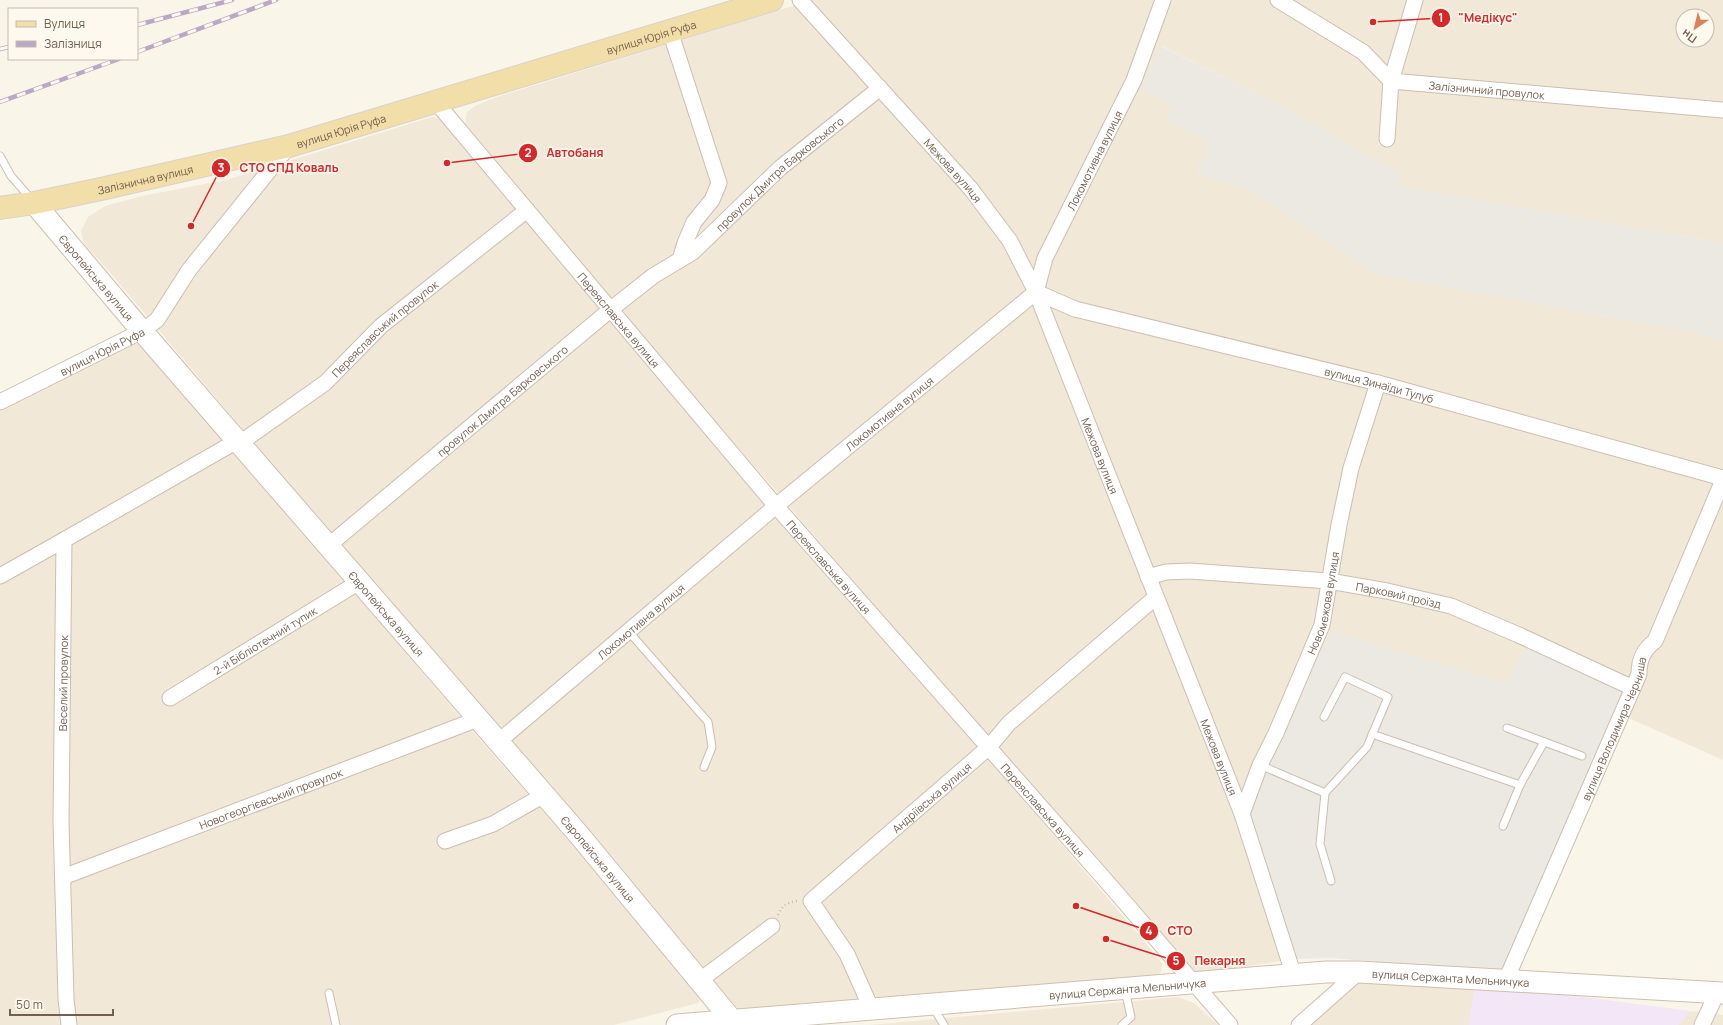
<svg xmlns="http://www.w3.org/2000/svg" width="1723" height="1025" font-family="Manrope,sans-serif">
<style>
.residential{fill:#f1e8d8;fill-rule:evenodd}
.industrial{fill:#ece8e2}
.education{fill:#f2e6f7}
.lines{fill:none;stroke-linecap:round;stroke-linejoin:round}
.lane-casing{stroke:#ccbeb0;stroke-width:9}
.street-casing{stroke:#ccbeb0;stroke-width:17}
.secondary-casing{stroke:#cebfae;stroke-width:23}
.primary-casing{stroke:#d8d2ce;stroke-width:24}
.path{stroke:#d2bca7;stroke-width:2.5;stroke-dasharray:1 3;stroke-linecap:butt}
.lane{stroke:#fff;stroke-width:7}
.street{stroke:#fff;stroke-width:15}
.secondary{stroke:#fff;stroke-width:21}
.primary{stroke:#f2dea9;stroke-width:22}
.rail-casing{stroke:#baa8c4;stroke-width:4.5}
.rail{stroke:#fdf9ef;stroke-width:3;stroke-dasharray:9;stroke-linecap:butt}
.labels{text-anchor:middle;dominant-baseline:central;stroke-width:3;stroke-linejoin:round;paint-order:stroke}
.street-label{font-size:11px;fill:#735f4f;stroke:#fdf9ef}
.leader{fill:none;stroke:#d62828;stroke-width:1.5}
.callout-dot{fill:#d62828;stroke:#fdf9ef;stroke-width:1.5}
.mark-label{font-size:12px;text-anchor:middle;font-weight:bold;fill:#fff}
.callout-label{font-size:12px;text-anchor:middle;font-weight:bold;fill:#d62828;stroke:#fdf9ef;stroke-width:3;stroke-linejoin:round;paint-order:stroke}
</style>
<rect width="100%" height="100%" fill="#faf5e9"/>
<!-- residential -->
<g class="residential">
<path d="M 812,0 L 1723,0 L 1723,243 L 1396,186 L 1401,174 L 1283,107 L 1162,46 L 1173,105 L 1166,119 L 1210,144 L 1197,174 L 1250,190 L 1376,274 L 1701,334 L 1723,340 L 1723,760 L 1613,711 L 1622,689 L 1526,645 L 1507,684 L 1332,632 L 1296,959 L 1200,973 L 1190,971 L 623,314 L 465,123 L 467,112 L 475,106 L 497,97 ZM 1683,16 L 1707,16 L 1707,40 L 1683,40 Z"/>
<path d="M 432,117 L 438,118 L 446,125 L 1145,942 L 1162,964 L 1161,972 L 1153,977 L 739,1010 L 516,752 L 113,276 L 84,244 L 81,231 L 88,217 L 105,206 L 142,196 L 226,180 Z"/>
<path d="M 129,343 L 138,344 L 147,351 L 488,749 L 679,964 L 702,998 L 698,1003 L 614,1025 L 0,1025 L 0,407 Z"/>
<path d="M 1362,981 L 1475,985 L 1469,1025 L 1311,1025 Z"/>
<path d="M 1178,997 L 1194,1003 L 1218,1025 L 869,1025 Z"/>
<path d="M 1690,1011 L 1723,1015 L 1723,1025 L 1678,1025 Z"/>
</g>
<!-- industrial -->
<g class="industrial">
<path d="M 1161,46 L 1283,107 L 1401,174 L 1397,186 L 1723,243 L 1723,340 L 1701,334 L 1376,274 L 1250,190 L 1197,174 L 1210,144 L 1166,119 L 1173,105 L 1141,89 Z"/>
<path d="M 1332,631 L 1507,684 L 1526,645 L 1623,689 L 1504,971 L 1330,958 L 1296,959 L 1247,811 L 1262,768 Z"/>
</g>
<!-- education -->
<path class="education" d="M 1475,985 L 1576,996 L 1690,1011 L 1678,1025 L 1469,1025 Z"/>
<g class="lines">
<defs>
<g id="lane">
<path d="M 0,156 L 11,176 L 31,199"/>
<path d="M 629,632 L 708,722 L 712,747 L 704,767"/>
<path d="M 1324,717 L 1345,677 L 1388,697 L 1367,747 L 1325,793"/>
<path d="M 1507,728 L 1582,756"/>
<path d="M 1372,734 L 1520,785 L 1503,826"/>
<path d="M 1260,765 L 1325,793 L 1320,844 L 1331,881"/>
<path d="M 1520,785 L 1544,742"/>
<path d="M 329,993 L 336,1025"/>
<path d="M 933,1007 L 944,1025"/>
<path d="M 1122,1025 L 1131,1017 L 1125,990"/>
</g>
<g id="street">
<path id="s1" d="M 800,0 L 971,189 L 1010,241 L 1036,292 L 1242,814 L 1293,973"/>
<path id="s2" d="M 1278,0 L 1363,52 L 1391,81 L 1723,110"/>
<path d="M 670,31 L 719,183 L 712,200 L 694,222 L 685,243 L 680,260"/>
<path id="s3" d="M 435,101 L 776,506 L 1115,891 L 1230,1025"/>
<path d="M 1387,139 L 1391,81 L 1415,0"/>
<path id="s4" d="M 1036,292 L 1075,309 L 1378,383 L 1723,478"/>
<path id="s5" d="M 0,402 L 142,331 L 157,320 L 189,270 L 289,146"/>
<path id="s6" d="M 240,443 L 325,383 L 381,326 L 527,210"/>
<path id="s7" d="M 328,546 L 610,310 L 653,276 L 693,252 L 780,168 L 880,88"/>
<path d="M 0,576 L 64,540"/>
<path id="s8" d="M 1148,577 L 1166,572 L 1190,571 L 1329,581 L 1387,591 L 1451,606 L 1521,636 L 1633,688"/>
<path id="s9" d="M 170,698 L 359,582"/>
<path id="s10" d="M 498,742 L 776,506 L 1036,292 L 1045,258 L 1134,80 L 1163,0"/>
<path id="s11" d="M 1242,814 L 1260,765 L 1276,733 L 1322,625 L 1339,525 L 1351,468 L 1378,383"/>
<path d="M 445,841 L 493,824 L 544,795"/>
<path id="s12" d="M 63,877 L 478,719"/>
<path id="s13" d="M 1506,980 L 1639,674 C 1639,660 1643,650 1655,641 L 1723,480"/>
<path d="M 699,981 L 772,926"/>
<path id="s14" d="M 871,1008 L 847,954 L 811,901 L 989,747 L 1009,723 L 1156,597"/>
<path id="s15" d="M 69,1025 L 66,999 L 61,822 L 64,540 L 237,441"/>
<path d="M 1299,1025 L 1359,972"/>
<path d="M 1702,1025 L 1717,993"/>
</g>
<g id="secondary">
<path id="s16" d="M 34,203 L 142,331 L 580,836 L 736,1025"/>
<path id="s17" d="M 677,1025 L 1326,972 L 1359,972 L 1723,993"/>
</g>
<g id="primary">
<path id="s18" d="M 0,208 L 34,203 L 101,189 L 289,146 L 772,0"/>
</g>
</defs>
<!-- lane casing -->
<use href="#lane" class="lane-casing"/>
<!-- street casing -->
<use href="#street" class="street-casing"/>
<!-- secondary casing -->
<use href="#secondary" class="secondary-casing"/>
<!-- primary casing -->
<use href="#primary" class="primary-casing"/>
<!-- path -->
<path class="path" d="M 778,915 C 782,905 788,902 798,901"/>
<!-- lane -->
<use href="#lane" class="lane"/>
<!-- street -->
<use href="#street" class="street"/>
<!-- secondary -->
<use href="#secondary" class="secondary"/>
<!-- primary -->
<use href="#primary" class="primary"/>
<defs>
<g id="rail">
<path d="M 137,25 L 232,0"/>
<path d="M 0,49 L 9,47"/>
<path d="M 137,52 L 276,0"/>
<path d="M 0,102 L 119,59"/>
</g>
</defs>
<!-- rail casing -->
<use href="#rail" class="rail-casing"/>
<!-- rail -->
<use href="#rail" class="rail"/>
</g>
<g class="labels">
<!-- street labels -->
<g class="street-label">
<text stroke="none"><textPath href="#s18" startOffset="674">вулиця Юрія Руфа</textPath></text>
<text stroke="none"><textPath href="#s2" startOffset="236">Залізничний провулок</textPath></text>
<text stroke="none"><textPath href="#s18" startOffset="350">вулиця Юрія Руфа</textPath></text>
<text stroke="none"><textPath href="#s10" startOffset="846">Локомотивна вулиця</textPath></text>
<text stroke="none"><textPath href="#s1" startOffset="229">Межова вулиця</textPath></text>
<text stroke="none"><textPath href="#s7" startOffset="586">провулок Дмитра Барковського</textPath></text>
<text stroke="none"><textPath href="#s18" startOffset="148">Залізнична вулиця</textPath></text>
<text stroke="none"><textPath href="#s16" startOffset="97">Європейська вулиця</textPath></text>
<text stroke="none"><textPath href="#s3" startOffset="286">Переяславська вулиця</textPath></text>
<text stroke="none"><textPath href="#s6" startOffset="185">Переяславський провулок</textPath></text>
<text stroke="none"><textPath href="#s5" startOffset="114">вулиця Юрія Руфа</textPath></text>
<text stroke="none"><textPath href="#s4" startOffset="356">вулиця Зинаїди Тулуб</textPath></text>
<text stroke="none"><textPath href="#s7" startOffset="227">провулок Дмитра Барковського</textPath></text>
<text stroke="none"><textPath href="#s10" startOffset="511">Локомотивна вулиця</textPath></text>
<text stroke="none"><textPath href="#s1" startOffset="553">Межова вулиця</textPath></text>
<text stroke="none"><textPath href="#s3" startOffset="610">Переяславська вулиця</textPath></text>
<text stroke="none"><textPath href="#s8" startOffset="253">Парковий проїзд</textPath></text>
<text stroke="none"><textPath href="#s11" startOffset="227">Новомежова вулиця</textPath></text>
<text stroke="none"><textPath href="#s16" startOffset="541">Європейська вулиця</textPath></text>
<text stroke="none"><textPath href="#s10" startOffset="187">Локомотивна вулиця</textPath></text>
<text stroke="none"><textPath href="#s9" startOffset="111">2-й Бібліотечний тупик</textPath></text>
<text stroke="none"><textPath href="#s15" startOffset="342">Веселий провулок</textPath></text>
<text stroke="none"><textPath href="#s13" startOffset="274">вулиця Володимира Черниша</textPath></text>
<text stroke="none"><textPath href="#s1" startOffset="877">Межова вулиця</textPath></text>
<text stroke="none"><textPath href="#s14" startOffset="282">Андріївська вулиця</textPath></text>
<text stroke="none"><textPath href="#s12" startOffset="222">Новогеоргієвський провулок</textPath></text>
<text stroke="none"><textPath href="#s3" startOffset="934">Переяславська вулиця</textPath></text>
<text stroke="none"><textPath href="#s16" startOffset="865">Європейська вулиця</textPath></text>
<text stroke="none"><textPath href="#s17" startOffset="776">вулиця Сержанта Мельничука</textPath></text>
<text stroke="none"><textPath href="#s17" startOffset="452">вулиця Сержанта Мельничука</textPath></text>
</g>
</g>
<!-- callouts -->
<path class="leader" d="M1373 22L1441 18M447 163L528 153M191 226L221 168M1076 906L1149 931M1106 939L1176 961"/>
<g class="callout-dot">
<circle cx="1373" cy="22" r="4"/>
<circle cx="447" cy="163" r="4"/>
<circle cx="191" cy="226" r="4"/>
<circle cx="1076" cy="906" r="4"/>
<circle cx="1106" cy="939" r="4"/>
<circle cx="1441" cy="18" r="10"/>
<circle cx="528" cy="153" r="10"/>
<circle cx="221" cy="168" r="10"/>
<circle cx="1149" cy="931" r="10"/>
<circle cx="1176" cy="961" r="10"/>
</g>
<g class="mark-label">
<text x="1441" y="22">1</text>
<text x="528" y="157">2</text>
<text x="221" y="172">3</text>
<text x="1149" y="935">4</text>
<text x="1176" y="965">5</text>
</g>
<g class="callout-label">
<text x="1488" y="22">"Медікус"</text>
<text x="575" y="157">Автобаня</text>
<text x="289" y="172">СТО СПД Коваль</text>
<text x="1180" y="935">СТО</text>
<text x="1220" y="965">Пекарня</text>
</g>
<!-- legend -->
<rect x="8" y="8" width="130" height="52" fill="#fdf9ef" stroke="#c6bbaf"/>
<rect x="16" y="21" width="20" height="6" fill="#f2dea9" stroke="#c6bbaf"/>
<text x="44" y="28" font-size="12" fill="#735f4f">Вулиця</text>
<rect x="16" y="41" width="20" height="6" fill="#baa8c4" stroke="#c6bbaf"/>
<text x="44" y="48" font-size="12" fill="#735f4f">Залізниця</text>
<!-- north arrow -->
<g transform="translate(1695 28) rotate(215)"><circle r="19" fill="#fdf9ef" stroke="#c6bbaf"/>
<path d="M0-3L7 15L0 10L-7 15Z" fill="#d8835b"/>
<text y="-6" font-size="11" font-weight="bold" text-anchor="middle" fill="#735f4f">Пн</text>
</g>
<!-- scale -->
<path d="M10 1009v6h103v-6" fill="none" stroke="#735f4f" stroke-width="2"/>
<text x="16" y="1009" font-size="12" fill="#735f4f" stroke="#fdf9ef" stroke-width="3" paint-order="stroke">50 m</text>
</svg>
